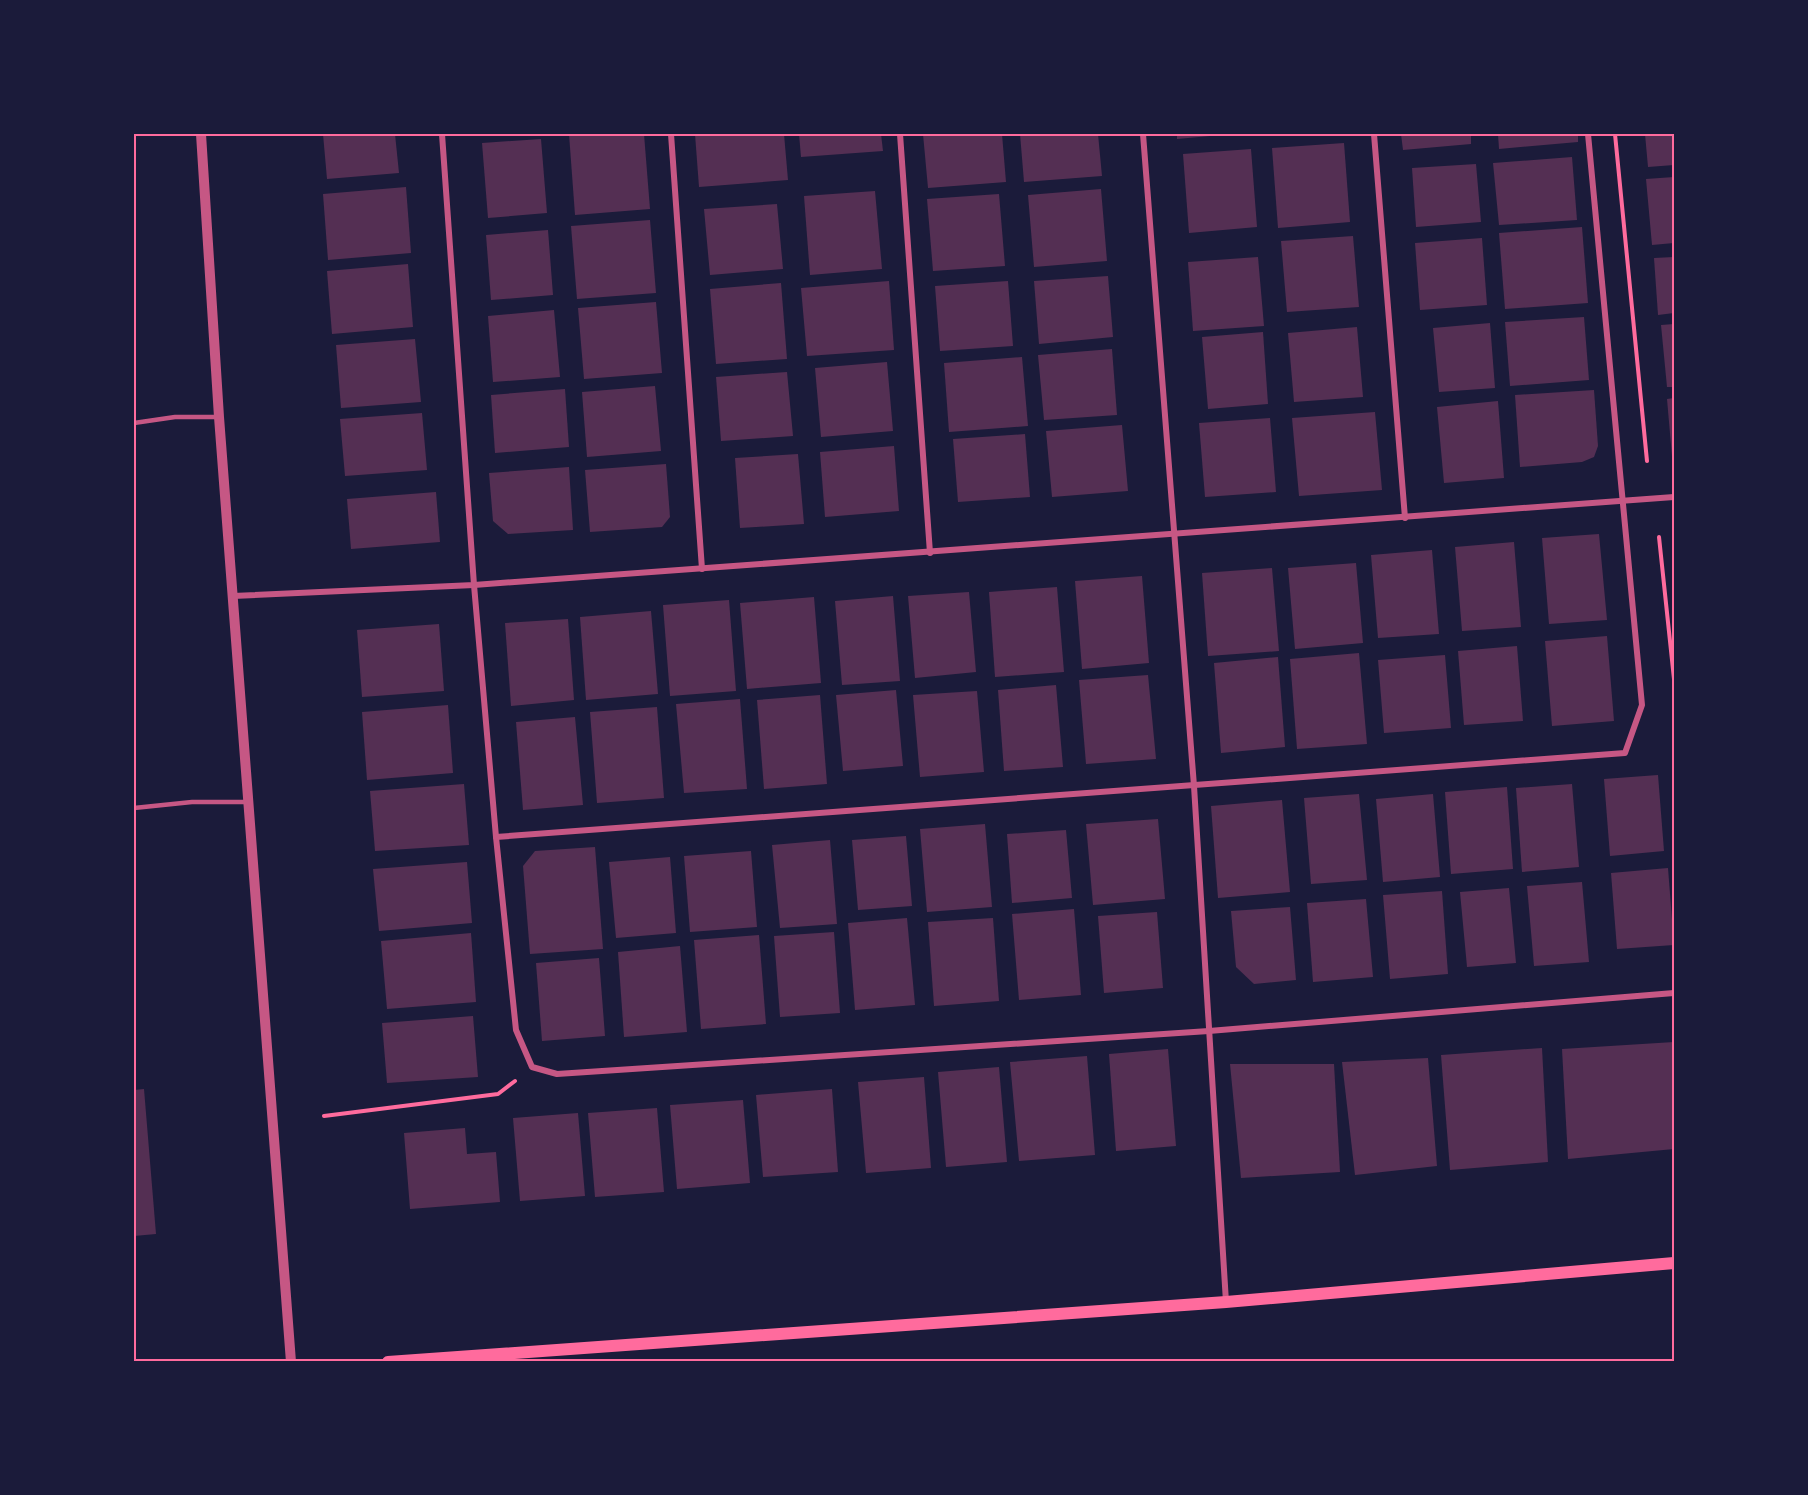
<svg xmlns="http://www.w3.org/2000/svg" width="1808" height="1495" font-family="Cabin,sans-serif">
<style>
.building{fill:#542f53}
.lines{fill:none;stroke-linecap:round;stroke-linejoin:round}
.path{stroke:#ff6b9d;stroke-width:4}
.service{stroke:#c65784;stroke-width:4.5}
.minor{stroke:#c65784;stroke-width:6}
.tertiary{stroke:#c65784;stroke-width:10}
.secondary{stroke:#ff6b9d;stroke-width:12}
.neatline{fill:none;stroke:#ff6b9d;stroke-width:2}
</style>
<rect width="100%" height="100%" fill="#1b1b3a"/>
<!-- building -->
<g class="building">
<path d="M 323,134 L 395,134 L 399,173 L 327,179 Z"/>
<path d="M 569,134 L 644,134 L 650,209 L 575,215 Z"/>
<path d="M 695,134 L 784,134 L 788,180 L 699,187 Z"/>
<path d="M 799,134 L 881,134 L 883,151 L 801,157 Z"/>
<path d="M 923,134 L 1002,134 L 1006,182 L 928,188 Z"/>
<path d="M 1020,134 L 1098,134 L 1102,176 L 1024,182 Z"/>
<path d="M 1177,134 L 1221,134 L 1221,135 L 1177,139 Z"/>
<path d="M 1401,134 L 1471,134 L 1471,144 L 1403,150 Z"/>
<path d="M 1498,134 L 1578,134 L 1578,142 L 1499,149 Z"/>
<path d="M 1645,134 L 1674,134 L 1674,165 L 1648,167 Z"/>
<path d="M 541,139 L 547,213 L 488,218 L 482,143 Z"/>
<path d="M 1344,143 L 1350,222 L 1278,228 L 1272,148 Z"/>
<path d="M 1251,149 L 1257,227 L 1189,233 L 1183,154 Z"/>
<path d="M 1572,157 L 1577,220 L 1499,225 L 1493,163 Z"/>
<path d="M 1476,164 L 1481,222 L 1416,227 L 1412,168 Z"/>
<path d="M 1674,177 L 1674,243 L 1652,245 L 1646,179 Z"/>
<path d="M 406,187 L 411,253 L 328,260 L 323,194 Z"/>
<path d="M 1101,189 L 1107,261 L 1034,267 L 1028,195 Z"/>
<path d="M 875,191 L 882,269 L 810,275 L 804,196 Z"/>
<path d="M 999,194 L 1005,266 L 933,271 L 927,199 Z"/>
<path d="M 777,204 L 783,269 L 710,275 L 704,209 Z"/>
<path d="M 650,220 L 656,293 L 577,299 L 571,226 Z"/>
<path d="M 1582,227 L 1588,303 L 1505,309 L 1499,233 Z"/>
<path d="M 548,230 L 553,295 L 491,300 L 486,235 Z"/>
<path d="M 1353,236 L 1359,307 L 1287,312 L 1281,241 Z"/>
<path d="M 1482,238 L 1487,305 L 1420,310 L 1415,243 Z"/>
<path d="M 1258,257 L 1264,326 L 1193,331 L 1188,262 Z"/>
<path d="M 1674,257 L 1674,313 L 1658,315 L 1654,258 Z"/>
<path d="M 408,264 L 413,327 L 332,334 L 327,271 Z"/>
<path d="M 1108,276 L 1113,337 L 1039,344 L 1034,281 Z"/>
<path d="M 889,281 L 894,350 L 807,356 L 801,288 Z"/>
<path d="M 1008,281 L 1013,346 L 940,351 L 935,286 Z"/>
<path d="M 781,283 L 787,359 L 716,364 L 710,289 Z"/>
<path d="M 656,302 L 662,373 L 584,379 L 578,308 Z"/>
<path d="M 554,310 L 560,377 L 493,382 L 488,316 Z"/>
<path d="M 1584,317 L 1589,380 L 1510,386 L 1505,322 Z"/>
<path d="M 1490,323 L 1495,388 L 1439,392 L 1433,328 Z"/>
<path d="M 1674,324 L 1674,387 L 1667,387 L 1661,325 Z"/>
<path d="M 1357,327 L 1363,397 L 1294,402 L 1288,333 Z"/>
<path d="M 1263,332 L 1268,404 L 1208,409 L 1202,337 Z"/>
<path d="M 415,339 L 421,402 L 341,408 L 336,345 Z"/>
<path d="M 1112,349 L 1117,415 L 1044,420 L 1038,355 Z"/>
<path d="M 1022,357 L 1028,426 L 949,432 L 944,363 Z"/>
<path d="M 887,362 L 893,431 L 821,437 L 815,368 Z"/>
<path d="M 787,372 L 793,436 L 721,441 L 716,377 Z"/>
<path d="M 655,386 L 661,451 L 587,457 L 582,392 Z"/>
<path d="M 565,389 L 569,447 L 495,453 L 491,395 Z"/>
<path d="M 1594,390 L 1598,446 L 1594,457 L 1582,462 L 1520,467 L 1515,395 Z"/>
<path d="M 1674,398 L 1674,468 L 1673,468 L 1667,399 Z"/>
<path d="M 1498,401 L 1504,478 L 1444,483 L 1437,407 Z"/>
<path d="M 1375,412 L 1382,490 L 1299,496 L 1292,418 Z"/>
<path d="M 422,413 L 427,470 L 345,476 L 340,419 Z"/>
<path d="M 1270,418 L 1276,492 L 1205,497 L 1199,423 Z"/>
<path d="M 1122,425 L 1128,491 L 1052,497 L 1046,431 Z"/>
<path d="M 1025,434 L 1030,497 L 958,502 L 953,439 Z"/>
<path d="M 894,446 L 899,511 L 825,517 L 820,452 Z"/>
<path d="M 798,454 L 804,524 L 740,528 L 735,458 Z"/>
<path d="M 666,464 L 670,517 L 662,527 L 590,532 L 585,470 Z"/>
<path d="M 569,467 L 573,530 L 508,534 L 493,521 L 489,473 Z"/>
<path d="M 436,492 L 440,542 L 351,549 L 347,499 Z"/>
<path d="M 1599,534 L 1607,620 L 1549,624 L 1542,538 Z"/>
<path d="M 1514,542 L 1521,627 L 1462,631 L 1455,547 Z"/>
<path d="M 1432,550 L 1439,634 L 1378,638 L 1371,555 Z"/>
<path d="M 1356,563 L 1363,643 L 1295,649 L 1288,568 Z"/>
<path d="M 1272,568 L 1279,651 L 1208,656 L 1202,573 Z"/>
<path d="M 1142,576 L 1149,663 L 1082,669 L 1075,581 Z"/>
<path d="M 1057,587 L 1064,672 L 995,677 L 989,592 Z"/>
<path d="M 969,592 L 976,672 L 915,678 L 908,596 Z"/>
<path d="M 893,596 L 900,681 L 842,685 L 835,601 Z"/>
<path d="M 814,597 L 821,683 L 747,689 L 740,603 Z"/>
<path d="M 729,600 L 736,691 L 670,696 L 663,605 Z"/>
<path d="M 651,611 L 658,694 L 586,700 L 580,617 Z"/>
<path d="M 568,619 L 574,700 L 511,706 L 505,623 Z"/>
<path d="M 439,624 L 444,691 L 362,697 L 357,630 Z"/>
<path d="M 1607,636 L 1614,721 L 1552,726 L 1545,641 Z"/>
<path d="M 1517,646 L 1523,721 L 1464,725 L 1458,651 Z"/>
<path d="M 1359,653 L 1367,744 L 1297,749 L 1290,659 Z"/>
<path d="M 1445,655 L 1451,728 L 1384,733 L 1378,660 Z"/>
<path d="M 1278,657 L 1285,747 L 1221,753 L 1214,663 Z"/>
<path d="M 1148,675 L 1156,759 L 1086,764 L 1079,680 Z"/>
<path d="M 1056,685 L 1063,767 L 1004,771 L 998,690 Z"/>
<path d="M 896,690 L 903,766 L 843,771 L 836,695 Z"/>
<path d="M 977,691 L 984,772 L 920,777 L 913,695 Z"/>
<path d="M 820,695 L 827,784 L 764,789 L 757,700 Z"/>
<path d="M 740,699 L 747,789 L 684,793 L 676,704 Z"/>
<path d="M 448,705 L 453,773 L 367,780 L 362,712 Z"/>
<path d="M 657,707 L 664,798 L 597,803 L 590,712 Z"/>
<path d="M 575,717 L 583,805 L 523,810 L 516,722 Z"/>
<path d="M 1658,775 L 1664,851 L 1610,856 L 1604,779 Z"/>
<path d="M 464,784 L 469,845 L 375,851 L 370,791 Z"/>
<path d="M 1572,784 L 1579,867 L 1522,872 L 1516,788 Z"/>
<path d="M 1507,787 L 1513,869 L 1451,874 L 1445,792 Z"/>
<path d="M 1359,794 L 1367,880 L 1311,884 L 1304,798 Z"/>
<path d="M 1433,794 L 1440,877 L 1383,882 L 1376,799 Z"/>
<path d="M 1282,800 L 1290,892 L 1218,898 L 1211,806 Z"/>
<path d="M 1158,819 L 1165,899 L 1093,905 L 1086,824 Z"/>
<path d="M 985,824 L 992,907 L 927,912 L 920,829 Z"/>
<path d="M 1066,830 L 1072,898 L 1012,903 L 1007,834 Z"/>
<path d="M 906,836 L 912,906 L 858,910 L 852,840 Z"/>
<path d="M 830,840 L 837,924 L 780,928 L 772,845 Z"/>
<path d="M 595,847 L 603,949 L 530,954 L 523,866 L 535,851 Z"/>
<path d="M 751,851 L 757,927 L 690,932 L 684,856 Z"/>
<path d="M 670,857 L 676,933 L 616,938 L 609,862 Z"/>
<path d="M 467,862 L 472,923 L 379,931 L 373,869 Z"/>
<path d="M 1668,868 L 1674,945 L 1617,949 L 1611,873 Z"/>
<path d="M 1582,882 L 1589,962 L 1534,966 L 1527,886 Z"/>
<path d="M 1509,888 L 1516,963 L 1467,967 L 1460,892 Z"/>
<path d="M 1442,891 L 1448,974 L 1390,979 L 1383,895 Z"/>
<path d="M 1366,899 L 1373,977 L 1313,982 L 1307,903 Z"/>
<path d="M 1290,907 L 1296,980 L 1254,984 L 1236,967 L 1231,911 Z"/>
<path d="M 1074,909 L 1081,995 L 1019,1000 L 1012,914 Z"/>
<path d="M 1157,912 L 1163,988 L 1104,993 L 1098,916 Z"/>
<path d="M 907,918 L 915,1005 L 855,1010 L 848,923 Z"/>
<path d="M 993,918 L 999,1001 L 934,1006 L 928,922 Z"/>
<path d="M 834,932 L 840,1013 L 780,1017 L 774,936 Z"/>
<path d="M 471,933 L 476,1002 L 387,1009 L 381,941 Z"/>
<path d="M 759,935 L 766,1024 L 701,1029 L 694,940 Z"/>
<path d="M 680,946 L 687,1032 L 624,1037 L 618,952 Z"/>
<path d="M 599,958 L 605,1036 L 542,1041 L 536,963 Z"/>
<path d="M 473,1016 L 478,1077 L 387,1083 L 382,1023 Z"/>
<path d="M 1674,1042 L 1674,1149 L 1568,1159 L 1562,1049 Z"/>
<path d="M 1542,1048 L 1548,1162 L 1450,1170 L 1441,1055 Z"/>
<path d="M 1168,1049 L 1176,1146 L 1116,1151 L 1109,1054 Z"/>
<path d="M 1087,1056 L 1095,1155 L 1019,1161 L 1010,1062 Z"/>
<path d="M 1428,1058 L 1437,1166 L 1355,1175 L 1342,1062 Z"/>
<path d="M 1230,1064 L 1334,1064 L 1340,1172 L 1241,1178 Z"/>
<path d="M 999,1067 L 1007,1162 L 946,1167 L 938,1072 Z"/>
<path d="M 924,1077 L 931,1168 L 866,1173 L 858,1082 Z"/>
<path d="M 144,1089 L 156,1234 L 134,1236 L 134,1090 Z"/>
<path d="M 832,1089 L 838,1172 L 763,1177 L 756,1095 Z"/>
<path d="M 743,1100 L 750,1183 L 677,1189 L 670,1105 Z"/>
<path d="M 657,1108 L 664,1192 L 595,1197 L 588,1113 Z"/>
<path d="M 578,1113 L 585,1196 L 520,1201 L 513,1118 Z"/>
<path d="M 465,1128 L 467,1154 L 496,1152 L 500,1202 L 410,1209 L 404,1133 Z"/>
</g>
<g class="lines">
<!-- path -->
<g class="path">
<path d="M 1615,134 L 1647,461"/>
<path d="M 1659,537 L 1674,679"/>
<path d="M 324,1116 L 498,1094 L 515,1081"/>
</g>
<!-- service -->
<g class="service">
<path d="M 134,423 L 175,417 L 219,417"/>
<path d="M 134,808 L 192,802 L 247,802"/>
</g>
<!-- minor -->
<g class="minor">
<path d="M 442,134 L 474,585 L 496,837 L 516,1030 L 532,1067 L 557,1074 L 1209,1031 L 1674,993"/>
<path d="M 671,134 L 702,569"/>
<path d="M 900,134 L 930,553"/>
<path d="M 1143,134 L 1194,786 L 1226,1302"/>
<path d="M 1374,134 L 1405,518"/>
<path d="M 233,596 L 474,585 L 1674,497"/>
<path d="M 496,837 L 1625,753 L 1642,705 L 1588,134"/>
</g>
<!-- tertiary -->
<path class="tertiary" d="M 201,134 L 219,417 L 291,1362"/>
<!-- secondary -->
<path class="secondary" d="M 388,1362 L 1226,1302 L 1674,1263"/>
</g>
<!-- border -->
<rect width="1808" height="1495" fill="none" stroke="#1b1b3a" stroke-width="270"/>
<rect x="135" y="135" width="1538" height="1225" class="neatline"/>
</svg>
